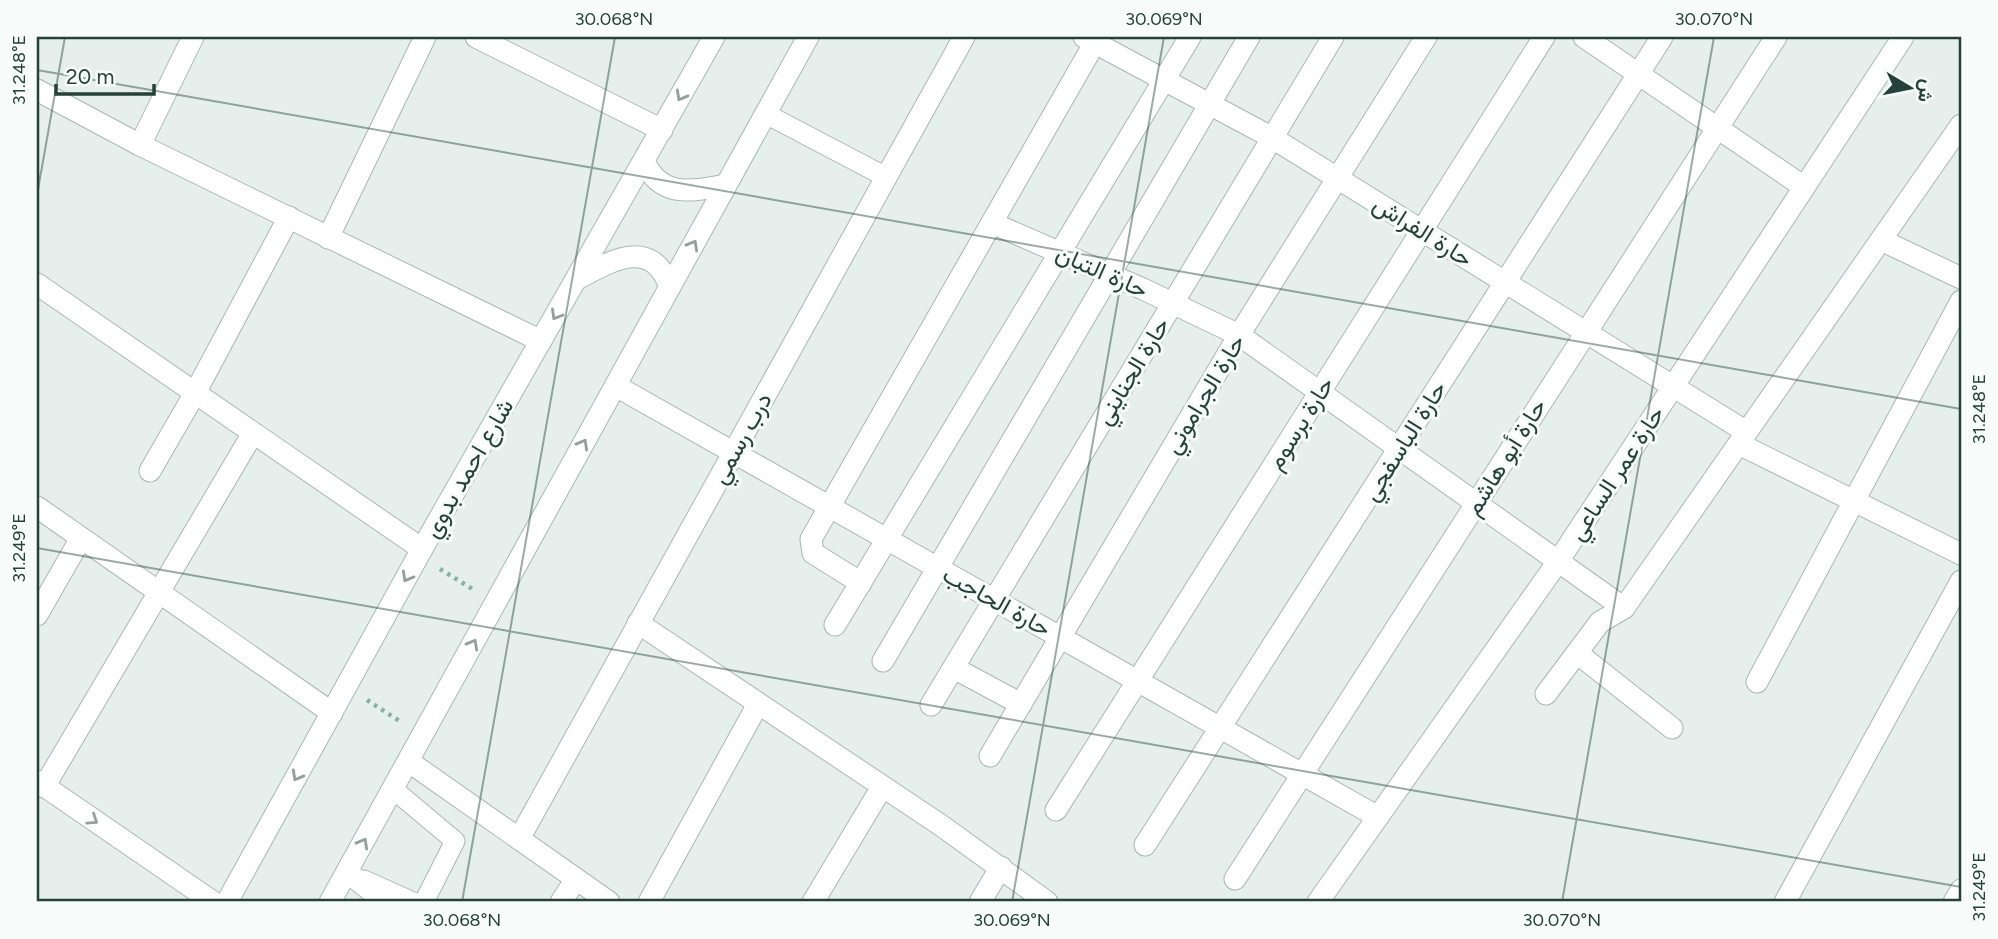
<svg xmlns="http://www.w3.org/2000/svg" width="1998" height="939" font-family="Figtree,Vazirmatn,sans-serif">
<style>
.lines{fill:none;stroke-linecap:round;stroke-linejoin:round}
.lane-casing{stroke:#a8b8b2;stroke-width:21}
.street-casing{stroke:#a8b8b2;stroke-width:23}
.secondary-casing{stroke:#a4bbb3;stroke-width:23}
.path{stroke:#86b3a5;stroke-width:4.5;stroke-dasharray:3.5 5;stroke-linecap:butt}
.lane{stroke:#fff;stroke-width:19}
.street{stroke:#fff;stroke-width:21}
.secondary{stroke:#fff;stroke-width:21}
.oneway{stroke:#92a09c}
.ticks{fill:none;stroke:#24423a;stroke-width:2;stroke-opacity:0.45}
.labels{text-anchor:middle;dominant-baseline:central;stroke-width:6;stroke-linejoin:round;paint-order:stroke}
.street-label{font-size:24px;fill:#24423a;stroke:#f7fbf9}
.neatline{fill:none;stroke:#24423a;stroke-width:2.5}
.ticks-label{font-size:18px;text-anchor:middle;fill:#24423a}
</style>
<rect width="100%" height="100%" fill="#e6efeb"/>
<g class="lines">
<defs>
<g id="lane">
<path d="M 766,114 L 886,177"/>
<path d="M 393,789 L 455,841 L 424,902"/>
<path d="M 364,880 L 413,902"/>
</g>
<g id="street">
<path d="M 476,37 L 662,130"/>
<path d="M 1084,37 L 1271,137 L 1745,431"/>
<path d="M 1584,37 L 1804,187"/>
<path d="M 37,90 L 140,145 L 541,341"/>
<path d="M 140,145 L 193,37"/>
<path d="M 992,223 L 1143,289 L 1239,335 L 1624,608"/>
<path d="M 328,238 L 425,37"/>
<path d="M 1881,240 L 1961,278"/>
<path d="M 37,284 L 422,549"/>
<path d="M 616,386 L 1378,817"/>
<path d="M 1739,444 L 1961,554"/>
<path d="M 150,471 L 195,393 L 289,217"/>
<path d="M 37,507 L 332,713"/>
<path d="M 861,583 L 813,553 L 811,539 L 1098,37"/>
<path d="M 37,615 L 81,538"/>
<path d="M 638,623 L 942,826 L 1047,902"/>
<path d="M 835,625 L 1190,37"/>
<path d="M 1577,653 L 1672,728"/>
<path d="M 883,661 L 1249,37"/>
<path d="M 954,668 L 1021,704"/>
<path d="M 1757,682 L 1961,301"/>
<path d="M 1546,694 L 1600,622 L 1624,608 L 1961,125"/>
<path d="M 931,705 L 1333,37"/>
<path d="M 990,756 L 1239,335 L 1426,37"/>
<path d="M 408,761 L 609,902"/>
<path d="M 37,781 L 213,902"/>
<path d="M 44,787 L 253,433"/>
<path d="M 1056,810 L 1544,37"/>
<path d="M 519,839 L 964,37"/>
<path d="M 1145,845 L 1662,37"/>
<path d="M 347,872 L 385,902"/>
<path d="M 1235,879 L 1776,37"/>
<path d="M 561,902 L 576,879"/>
<path d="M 649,902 L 758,704"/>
<path d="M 813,902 L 882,787"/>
<path d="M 980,902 L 1001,867"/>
<path d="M 1318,902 L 1559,560 L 1903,37"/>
<path d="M 1785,902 L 1961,581"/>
<path d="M 1954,902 L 1961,890"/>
</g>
<g id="secondary">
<path d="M 644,161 C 661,199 692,191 726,185"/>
<path d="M 577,279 C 611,261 651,236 670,287"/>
<path d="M 227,902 L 422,549 L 714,37"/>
<path d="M 330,902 L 808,37"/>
</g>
</defs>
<!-- lane casing -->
<use href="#lane" class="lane-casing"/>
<!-- street casing -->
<use href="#street" class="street-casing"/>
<!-- secondary casing -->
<use href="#secondary" class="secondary-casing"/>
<!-- path -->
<g class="path">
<path d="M 440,569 L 474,590"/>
<path d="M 367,700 L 401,722"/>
</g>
<!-- lane -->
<use href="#lane" class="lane"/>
<!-- street -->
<use href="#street" class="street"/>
<!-- secondary -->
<use href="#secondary" class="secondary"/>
</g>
<!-- one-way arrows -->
<defs><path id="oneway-chevron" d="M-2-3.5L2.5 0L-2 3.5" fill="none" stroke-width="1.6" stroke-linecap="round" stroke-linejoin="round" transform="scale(1.75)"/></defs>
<g class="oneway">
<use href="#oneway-chevron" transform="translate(681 96) rotate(119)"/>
<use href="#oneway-chevron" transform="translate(693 245) rotate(-61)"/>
<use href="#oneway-chevron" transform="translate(556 315) rotate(120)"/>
<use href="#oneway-chevron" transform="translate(583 444) rotate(-61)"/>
<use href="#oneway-chevron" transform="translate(407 577) rotate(119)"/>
<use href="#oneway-chevron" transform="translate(473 644) rotate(-61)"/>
<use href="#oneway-chevron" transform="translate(297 776) rotate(119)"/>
<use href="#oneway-chevron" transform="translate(93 820) rotate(34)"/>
<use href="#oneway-chevron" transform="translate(363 843) rotate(-61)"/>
</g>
<!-- ticks -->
<path class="ticks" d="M 37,70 L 1961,409M 37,195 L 65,37M 37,548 L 1961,887M 462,902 L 615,37M 1012,902 L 1164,37M 1562,902 L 1714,37"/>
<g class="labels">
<!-- street labels -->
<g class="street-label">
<text transform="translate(1423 231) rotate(32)">حارة الفراش</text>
<text transform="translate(1102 271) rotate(24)">حارة التبان</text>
<text transform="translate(1132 371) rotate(-59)">حارة الجنايني</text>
<text transform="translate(1204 394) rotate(-59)">حارة الجراموني</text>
<text transform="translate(1300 423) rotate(-58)">حارة برسوم</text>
<text transform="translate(741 438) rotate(-61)">درب رسمي</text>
<text transform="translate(1404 441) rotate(-58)">حارة الباسفجي</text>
<text transform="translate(1505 457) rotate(-58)">حارة أبو هاشم</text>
<text transform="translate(468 468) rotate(-60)">شارع احمد بدوي</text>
<text transform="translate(1616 473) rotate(-57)">حارة عمر الساعي</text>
<text transform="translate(997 601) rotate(29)">حارة الحاجب</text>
</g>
</g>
<!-- border -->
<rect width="1998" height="939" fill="none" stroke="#f7fbf9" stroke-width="77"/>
<!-- north arrow -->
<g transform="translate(1910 88) rotate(100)" stroke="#f7fbf9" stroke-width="5" paint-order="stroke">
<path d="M0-5L12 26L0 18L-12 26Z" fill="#24423a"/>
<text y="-10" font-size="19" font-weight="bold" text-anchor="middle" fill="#24423a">ش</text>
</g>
<!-- scale -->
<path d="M56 84v10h98v-10" fill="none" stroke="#24423a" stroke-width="3.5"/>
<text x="66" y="84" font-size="21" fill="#24423a" stroke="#f7fbf9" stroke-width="5" paint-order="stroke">20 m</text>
<rect x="38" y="38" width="1922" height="862" class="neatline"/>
<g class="ticks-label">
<text x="614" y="25">30.068°N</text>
<text x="1164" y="25">30.069°N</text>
<text x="1714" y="25">30.070°N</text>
<text transform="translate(19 70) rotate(-90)" y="6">31.248°E</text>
<text transform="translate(1979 409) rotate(-90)" y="6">31.248°E</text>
<text transform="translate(19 548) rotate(-90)" y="6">31.249°E</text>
<text transform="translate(1979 887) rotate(-90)" y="6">31.249°E</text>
<text x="462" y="926">30.068°N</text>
<text x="1012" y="926">30.069°N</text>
<text x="1562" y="926">30.070°N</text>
</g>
</svg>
